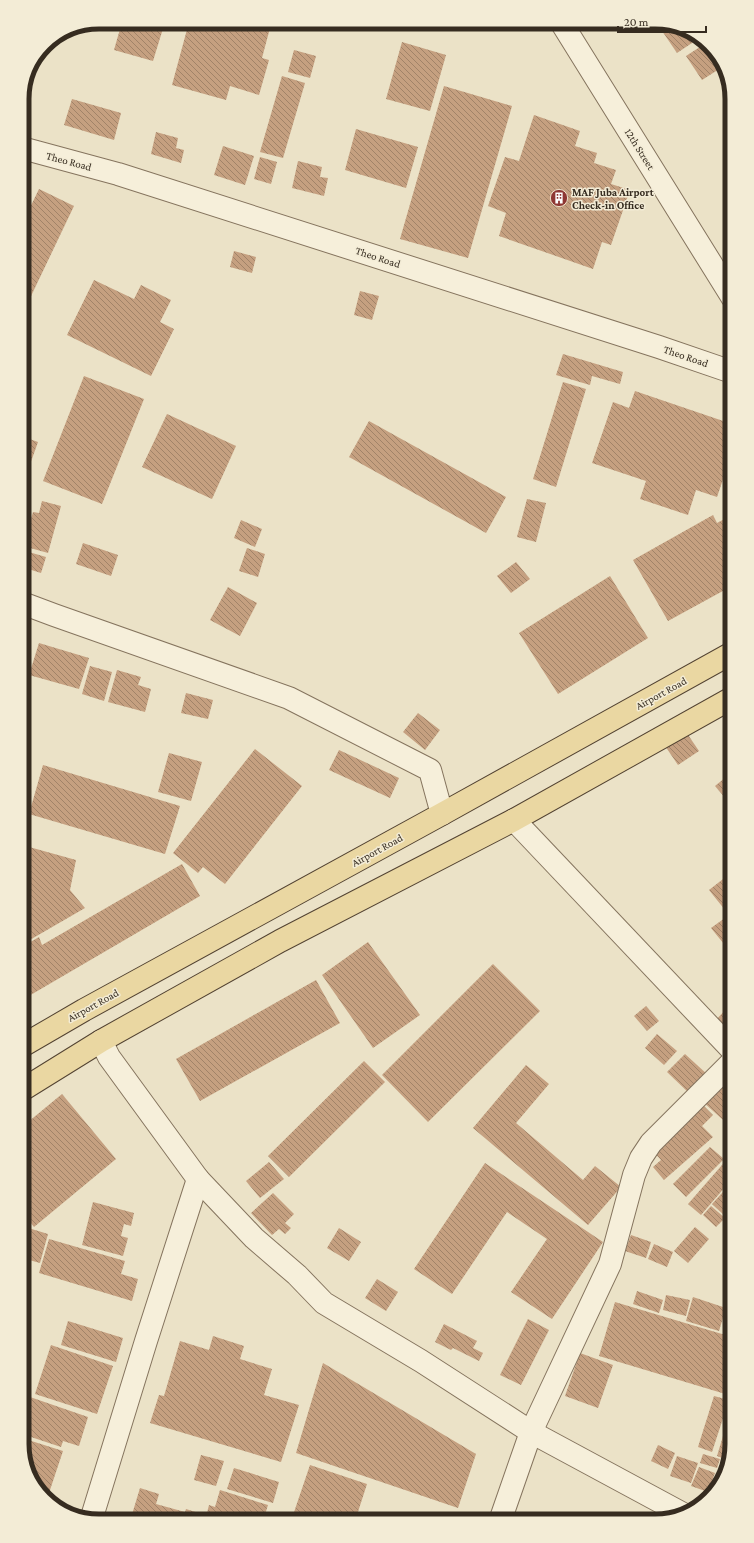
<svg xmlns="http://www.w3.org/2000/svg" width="754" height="1543" font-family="'Crimson Pro',serif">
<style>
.building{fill:url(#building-back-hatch)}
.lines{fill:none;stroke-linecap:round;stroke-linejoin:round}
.minor-casing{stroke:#85745e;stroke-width:24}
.major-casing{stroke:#534332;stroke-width:24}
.minor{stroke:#f6efda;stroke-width:22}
.major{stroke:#ead7a2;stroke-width:22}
.labels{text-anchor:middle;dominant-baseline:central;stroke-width:3;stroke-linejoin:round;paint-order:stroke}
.street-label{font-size:11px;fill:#362c20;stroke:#f3ecd6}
.poi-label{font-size:11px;font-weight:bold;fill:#362c20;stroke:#f3ecd6;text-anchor:start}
.rim{fill:none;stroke:#362c20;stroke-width:5}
</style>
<defs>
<pattern id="building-back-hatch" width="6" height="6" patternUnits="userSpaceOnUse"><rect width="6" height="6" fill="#c5a080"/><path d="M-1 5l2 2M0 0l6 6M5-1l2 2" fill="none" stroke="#a18368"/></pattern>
</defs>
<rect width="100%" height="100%" fill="#ebe2c7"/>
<!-- building -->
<g class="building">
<path d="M 122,22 L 165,22 L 153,61 L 114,50 Z"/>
<path d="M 189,22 L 204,22 L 216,25 L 217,22 L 247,22 L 270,28 L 262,58 L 269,60 L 259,95 L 230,86 L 226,100 L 172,85 Z"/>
<path d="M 656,22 L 661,22 L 701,37 L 677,53 Z"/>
<path d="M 402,42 L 446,55 L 430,111 L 386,99 Z"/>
<path d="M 706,43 L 724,66 L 702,80 L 686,56 Z"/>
<path d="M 294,50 L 316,56 L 310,78 L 288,72 Z"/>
<path d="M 282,76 L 305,83 L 283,158 L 260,152 Z"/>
<path d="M 444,86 L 512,106 L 468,258 L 400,239 Z"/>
<path d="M 72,99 L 121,113 L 114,140 L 64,125 Z"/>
<path d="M 534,115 L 580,131 L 575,146 L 597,153 L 594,163 L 616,170 L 611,184 L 630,190 L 611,245 L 602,242 L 593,269 L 499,236 L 506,213 L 488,206 L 505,157 L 519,161 Z"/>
<path d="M 356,129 L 418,147 L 406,188 L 345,170 Z"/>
<path d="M 156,132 L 178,138 L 176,148 L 184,150 L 181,163 L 151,154 Z"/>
<path d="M 223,146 L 254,156 L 245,185 L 214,175 Z"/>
<path d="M 260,157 L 277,162 L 271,184 L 254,179 Z"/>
<path d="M 298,161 L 322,167 L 320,177 L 328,178 L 324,196 L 292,188 Z"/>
<path d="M 39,189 L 74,206 L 22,315 L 22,224 Z"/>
<path d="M 234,251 L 256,257 L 252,273 L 230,267 Z"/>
<path d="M 94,280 L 134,299 L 141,285 L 171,300 L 160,322 L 174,329 L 151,376 L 67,335 Z"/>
<path d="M 360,291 L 379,296 L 372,320 L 354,315 Z"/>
<path d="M 563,354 L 623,372 L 620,384 L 592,376 L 590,385 L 556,375 Z"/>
<path d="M 84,376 L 144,399 L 102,504 L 43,481 Z"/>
<path d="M 563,382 L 586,389 L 556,487 L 533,479 Z"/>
<path d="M 635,391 L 732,424 L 732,453 L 717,497 L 696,490 L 688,515 L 640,499 L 646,481 L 592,463 L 613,402 L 629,408 Z"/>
<path d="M 167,414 L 236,446 L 212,499 L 142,467 Z"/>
<path d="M 369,421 L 506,497 L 486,533 L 349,457 Z"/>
<path d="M 22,426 L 27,428 L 24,437 L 38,442 L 22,487 Z"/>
<path d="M 527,499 L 546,503 L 536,542 L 517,537 Z"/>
<path d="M 42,501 L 61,506 L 48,553 L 23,546 L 33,512 L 39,513 Z"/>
<path d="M 713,515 L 717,523 L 732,515 L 732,586 L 668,621 L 633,560 Z"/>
<path d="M 241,520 L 262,529 L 255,547 L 234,538 Z"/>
<path d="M 83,543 L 118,555 L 111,576 L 76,564 Z"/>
<path d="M 247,548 L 265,554 L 258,577 L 239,571 Z"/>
<path d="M 22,550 L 46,557 L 41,573 L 22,567 Z"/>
<path d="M 516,562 L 530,579 L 511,593 L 497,576 Z"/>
<path d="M 610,576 L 648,638 L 558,694 L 519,633 Z"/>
<path d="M 228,587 L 257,603 L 240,636 L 210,620 Z"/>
<path d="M 39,643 L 89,658 L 79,689 L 29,675 Z"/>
<path d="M 90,666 L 112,672 L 104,701 L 82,694 Z"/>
<path d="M 117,670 L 141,677 L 138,685 L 151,689 L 145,712 L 108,702 Z"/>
<path d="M 186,693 L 213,700 L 208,719 L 181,713 Z"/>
<path d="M 418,713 L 440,730 L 425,750 L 403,732 Z"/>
<path d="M 682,726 L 699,751 L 678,765 L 661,740 Z"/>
<path d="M 255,749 L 302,786 L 225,884 L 203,867 L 198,873 L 173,853 Z"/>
<path d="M 339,750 L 399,778 L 390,798 L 329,770 Z"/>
<path d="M 169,753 L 202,762 L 191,801 L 158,792 Z"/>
<path d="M 43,765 L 180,806 L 165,854 L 29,814 Z"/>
<path d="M 732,772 L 732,806 L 715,786 Z"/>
<path d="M 22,845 L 76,860 L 70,890 L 85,908 L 28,941 L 22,931 Z"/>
<path d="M 182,864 L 200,896 L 22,1000 L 22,936 L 27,944 L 39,937 L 42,945 Z"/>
<path d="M 732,872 L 732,954 L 711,928 L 729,915 L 709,890 Z"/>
<path d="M 368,942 L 420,1015 L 373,1048 L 322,975 Z"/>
<path d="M 493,964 L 540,1011 L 428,1122 L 382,1075 Z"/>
<path d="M 316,980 L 340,1023 L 200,1101 L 176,1059 Z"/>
<path d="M 730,1005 L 732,1007 L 732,1040 L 713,1023 Z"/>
<path d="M 646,1006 L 659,1021 L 647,1031 L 634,1016 Z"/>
<path d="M 657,1034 L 677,1051 L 664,1065 L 645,1048 Z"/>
<path d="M 685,1054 L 708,1075 L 690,1094 L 667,1072 Z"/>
<path d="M 364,1061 L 385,1082 L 289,1177 L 268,1156 Z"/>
<path d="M 526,1065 L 549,1084 L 516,1123 L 583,1180 L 595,1166 L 621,1187 L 588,1225 L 473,1128 Z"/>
<path d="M 724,1077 L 732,1084 L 732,1128 L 702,1101 Z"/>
<path d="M 62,1094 L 116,1159 L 34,1227 L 22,1212 L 22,1127 Z"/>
<path d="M 702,1104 L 713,1115 L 702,1126 L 713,1137 L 664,1180 L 653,1167 L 661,1160 L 652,1150 Z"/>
<path d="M 710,1147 L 724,1159 L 686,1197 L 673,1184 Z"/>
<path d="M 729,1157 L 732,1160 L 732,1179 L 701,1215 L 688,1204 Z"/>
<path d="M 269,1162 L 284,1179 L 260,1198 L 246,1181 Z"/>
<path d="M 485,1163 L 603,1242 L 552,1319 L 511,1292 L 547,1239 L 507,1212 L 452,1294 L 414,1269 Z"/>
<path d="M 732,1182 L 732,1208 L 725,1216 L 712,1204 Z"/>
<path d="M 273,1193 L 294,1214 L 285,1223 L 291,1228 L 285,1234 L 279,1229 L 272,1235 L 251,1213 Z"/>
<path d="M 93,1202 L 134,1213 L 131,1226 L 124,1224 L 121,1236 L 128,1238 L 123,1256 L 82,1245 Z"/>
<path d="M 711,1206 L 725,1218 L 716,1227 L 703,1215 Z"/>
<path d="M 22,1226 L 48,1234 L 40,1263 L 22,1258 Z"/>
<path d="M 695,1227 L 709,1239 L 688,1263 L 674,1251 Z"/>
<path d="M 339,1228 L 361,1242 L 349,1261 L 327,1248 Z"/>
<path d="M 631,1235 L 651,1242 L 646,1258 L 625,1251 Z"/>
<path d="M 49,1239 L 125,1261 L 121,1274 L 138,1279 L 132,1301 L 39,1273 Z"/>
<path d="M 654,1244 L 673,1252 L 667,1267 L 648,1259 Z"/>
<path d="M 377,1279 L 398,1292 L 386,1311 L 365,1298 Z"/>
<path d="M 637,1291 L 663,1300 L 659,1313 L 633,1304 Z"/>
<path d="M 666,1295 L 690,1300 L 686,1316 L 663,1310 Z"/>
<path d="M 693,1297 L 726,1308 L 719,1331 L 686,1321 Z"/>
<path d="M 615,1302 L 732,1337 L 732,1396 L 599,1356 Z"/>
<path d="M 528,1319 L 549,1330 L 521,1385 L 500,1375 Z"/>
<path d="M 68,1321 L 123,1338 L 116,1362 L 61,1345 Z"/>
<path d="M 444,1324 L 477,1341 L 473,1348 L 483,1353 L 479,1361 L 453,1348 L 451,1350 L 435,1342 Z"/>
<path d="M 213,1336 L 244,1346 L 240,1359 L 272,1369 L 264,1395 L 299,1405 L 281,1462 L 150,1423 L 159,1395 L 164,1396 L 180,1341 L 209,1350 Z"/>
<path d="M 51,1345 L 113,1366 L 97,1414 L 35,1394 Z"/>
<path d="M 580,1353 L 613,1365 L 598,1408 L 565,1396 Z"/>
<path d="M 323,1363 L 476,1454 L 458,1508 L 296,1453 Z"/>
<path d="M 714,1396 L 729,1400 L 712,1452 L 698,1447 Z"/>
<path d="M 30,1397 L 88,1417 L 79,1446 L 63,1441 L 61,1447 L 28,1436 L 30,1429 L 22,1427 L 22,1421 Z"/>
<path d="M 732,1406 L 732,1445 L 727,1460 L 717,1456 Z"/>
<path d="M 22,1438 L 63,1451 L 47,1499 L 28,1474 Z"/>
<path d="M 658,1445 L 675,1453 L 668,1469 L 651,1461 Z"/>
<path d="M 703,1454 L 720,1459 L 717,1468 L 700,1463 Z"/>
<path d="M 201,1455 L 224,1461 L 216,1486 L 194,1480 Z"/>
<path d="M 677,1456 L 698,1463 L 691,1483 L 670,1476 Z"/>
<path d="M 310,1465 L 367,1484 L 356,1518 L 349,1516 L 347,1521 L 291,1521 Z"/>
<path d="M 699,1467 L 715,1473 L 708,1492 L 691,1486 Z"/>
<path d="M 234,1468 L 279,1482 L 273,1503 L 227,1489 Z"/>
<path d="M 140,1488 L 159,1494 L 156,1504 L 185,1512 L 186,1509 L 202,1514 L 200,1521 L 130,1521 Z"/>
<path d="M 220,1490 L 268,1505 L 263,1521 L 205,1521 L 209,1505 L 215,1507 Z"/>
<path d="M 371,1516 L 386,1521 L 370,1521 Z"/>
</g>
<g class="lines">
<defs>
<g id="minor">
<path d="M 561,22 L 732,297"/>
<path d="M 22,148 L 118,174 L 659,347 L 732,372"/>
<path d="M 22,603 L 54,615 L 289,698 L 430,770 L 442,814"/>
<path d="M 514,820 L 732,1050"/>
<path d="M 101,1041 L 109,1057 L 198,1179 L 254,1238 L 297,1275 L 324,1303 L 421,1361 L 531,1432 L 685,1515"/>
<path d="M 91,1520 L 146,1341 L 198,1179"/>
<path d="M 500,1521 L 531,1432 L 610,1264 L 634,1175 L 641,1158 L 651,1143 L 732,1062"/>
</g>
<g id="major">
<path d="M 22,1046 L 84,1010 L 442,814 L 732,653"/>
<path d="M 22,1090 L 101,1041 L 280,941 L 514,820 L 732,698"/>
</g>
</defs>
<!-- minor casing -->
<use href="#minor" class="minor-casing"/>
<!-- major casing -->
<use href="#major" class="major-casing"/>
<!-- minor -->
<use href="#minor" class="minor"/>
<!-- major -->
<use href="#major" class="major"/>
</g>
<!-- icons -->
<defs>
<symbol id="building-disc" viewBox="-11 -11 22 22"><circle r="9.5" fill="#8e3733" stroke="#f3ecd6"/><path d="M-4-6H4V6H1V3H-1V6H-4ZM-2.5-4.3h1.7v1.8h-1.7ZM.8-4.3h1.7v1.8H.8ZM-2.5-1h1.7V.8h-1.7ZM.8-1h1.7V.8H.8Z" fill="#fff"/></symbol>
</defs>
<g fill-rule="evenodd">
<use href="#building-disc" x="549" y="188" width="20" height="20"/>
</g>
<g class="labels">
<!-- street labels -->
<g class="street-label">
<text transform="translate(640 149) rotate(58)">12th Street</text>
<text transform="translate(69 161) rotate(15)">Theo Road</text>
<text transform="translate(378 257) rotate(18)">Theo Road</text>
<text transform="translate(686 356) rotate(19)">Theo Road</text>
<text transform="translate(661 693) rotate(-29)">Airport Road</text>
<text transform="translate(377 850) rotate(-29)">Airport Road</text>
<text transform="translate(93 1005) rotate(-29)">Airport Road</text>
</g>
<!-- poi labels -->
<g class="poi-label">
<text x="572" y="192">MAF Juba Airport<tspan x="572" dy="13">Check-in Office</tspan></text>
</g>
</g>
<!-- crop -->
<path d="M0 0H754V1543H0ZM99 29H655A70 70 0 0 1 725 99V1444A70 70 0 0 1 655 1514H99A70 70 0 0 1 29 1444V99A70 70 0 0 1 99 29Z" fill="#f3ecd6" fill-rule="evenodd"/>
<path class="rim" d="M99 29H655A70 70 0 0 1 725 99V1444A70 70 0 0 1 655 1514H99A70 70 0 0 1 29 1444V99A70 70 0 0 1 99 29Z"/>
<!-- scale -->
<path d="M618 26v6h88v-6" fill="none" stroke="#362c20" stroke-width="2"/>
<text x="624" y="26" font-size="12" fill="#362c20" stroke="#f3ecd6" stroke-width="3" paint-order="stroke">20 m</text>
</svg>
